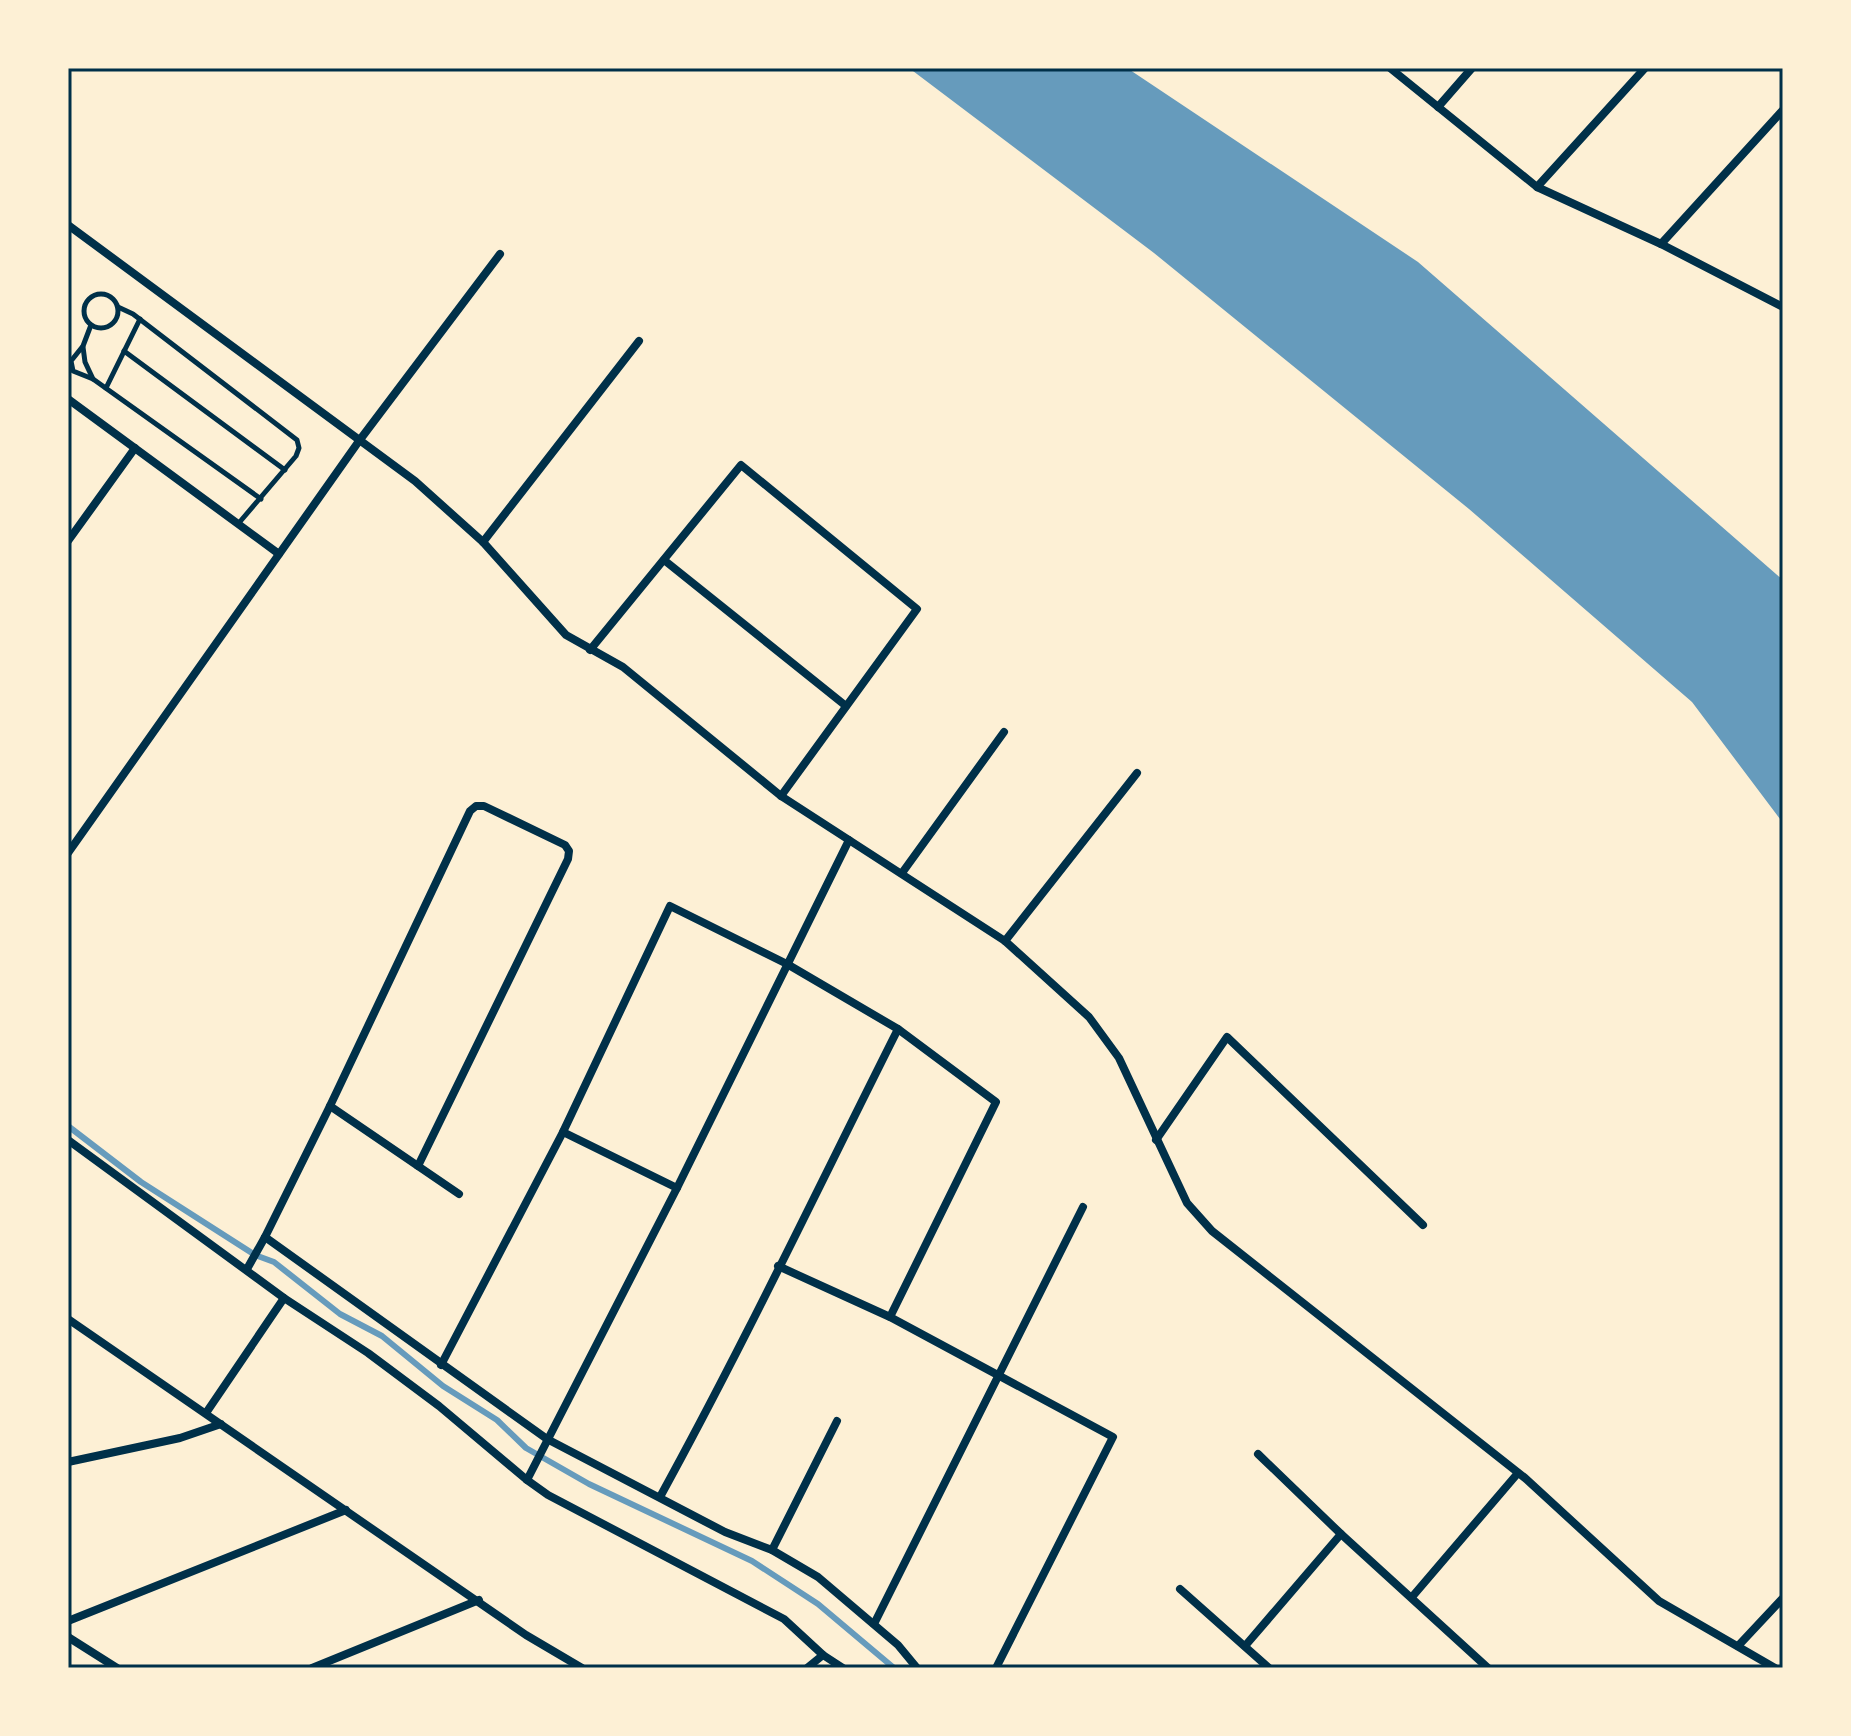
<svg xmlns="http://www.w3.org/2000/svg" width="1851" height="1736" font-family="'IBM Plex Sans',sans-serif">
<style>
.water{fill:#669bbc}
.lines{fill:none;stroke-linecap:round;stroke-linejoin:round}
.stream{stroke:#669bbc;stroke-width:6}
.service{stroke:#003049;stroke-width:5}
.minor{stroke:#003049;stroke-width:8}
.neatline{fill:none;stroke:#003049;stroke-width:3}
</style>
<rect width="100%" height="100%" fill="#fdf0d5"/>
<!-- water -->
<path class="water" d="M 909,68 L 1127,68 L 1418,262 L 1783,580 L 1783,823 L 1692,702 L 1469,509 L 1154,253 Z"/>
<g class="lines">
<!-- stream -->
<path class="stream" d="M 68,1126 L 141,1182 L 255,1255 L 274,1262 L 340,1314 L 382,1336 L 443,1386 L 497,1420 L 526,1448 L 589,1484 L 752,1561 L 818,1604 L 894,1668"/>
<!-- service -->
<g class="service">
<circle cx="101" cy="311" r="17"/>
<path d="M 118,307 L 133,314 L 297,440 L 299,448 L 296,456 L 238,524"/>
<path d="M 91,325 L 83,346 L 71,361 L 73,371 L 93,379 L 261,499"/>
<path d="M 83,347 L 85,362 L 93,379"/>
<path d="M 124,351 L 285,470"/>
<path d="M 106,388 L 140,319"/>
</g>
<!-- minor -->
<g class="minor">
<path d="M 1390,68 L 1537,187 L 1661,244 L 1783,307"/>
<path d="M 1438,107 L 1472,68"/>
<path d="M 1537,187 L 1645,68"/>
<path d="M 68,225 L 415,481 L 483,542 L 566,635 L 623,667 L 781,796 L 1005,941 L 1089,1017 L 1119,1058 L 1187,1203 L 1212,1231 L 1525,1478 L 1659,1601 L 1775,1668"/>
<path d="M 1661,244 L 1783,110"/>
<path d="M 68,399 L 279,554"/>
<path d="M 68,541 L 135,448"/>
<path d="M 483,542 L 639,341"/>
<path d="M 664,560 L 846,706"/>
<path d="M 590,650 L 741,465 L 917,609 L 781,796"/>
<path d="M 68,853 L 359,441 L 500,254"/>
<path d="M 902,873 L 1004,732"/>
<path d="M 1005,941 L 1137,773"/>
<path d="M 330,1106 L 459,1194"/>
<path d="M 563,1132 L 677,1188"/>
<path d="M 68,1140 L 284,1298 L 368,1353 L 439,1406 L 527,1480 L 548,1495 L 784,1619 L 823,1655 L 843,1668"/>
<path d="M 1156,1140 L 1227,1037 L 1423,1225"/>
<path d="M 265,1237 L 547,1439 L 725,1532 L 772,1550 L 818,1577 L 898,1645 L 917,1668"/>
<path d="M 778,1266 L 890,1317 L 1113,1437 L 996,1668"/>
<path d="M 247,1269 L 265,1237 L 330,1106 L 470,811 L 476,806 L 484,806 L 565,845 L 569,851 L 568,859 L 418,1166"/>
<path d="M 68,1319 L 526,1635 L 582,1668"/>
<path d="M 441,1365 L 563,1132 L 670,906 L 787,964 L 898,1029 L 996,1102 L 890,1317"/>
<path d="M 206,1413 L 284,1298"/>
<path d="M 1258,1454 L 1341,1534 L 1488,1668"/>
<path d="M 68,1462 L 180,1438 L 221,1424"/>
<path d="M 527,1480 L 677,1188 L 849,840"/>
<path d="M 660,1497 C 744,1344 819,1186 898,1029"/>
<path d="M 772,1550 L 837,1421"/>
<path d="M 1180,1589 L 1269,1668"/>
<path d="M 1412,1597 L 1518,1473"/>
<path d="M 68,1621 L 346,1510"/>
<path d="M 874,1624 L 1083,1207"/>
<path d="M 68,1637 L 117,1668"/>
<path d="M 1245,1646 L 1341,1534"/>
<path d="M 1738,1646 L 1783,1598"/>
<path d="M 312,1668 L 479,1600"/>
<path d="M 807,1668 L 823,1655"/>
</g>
</g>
<!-- border -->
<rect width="1851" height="1736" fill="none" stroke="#fdf0d5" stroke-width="140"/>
<rect x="70" y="70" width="1711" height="1596" class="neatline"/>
</svg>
